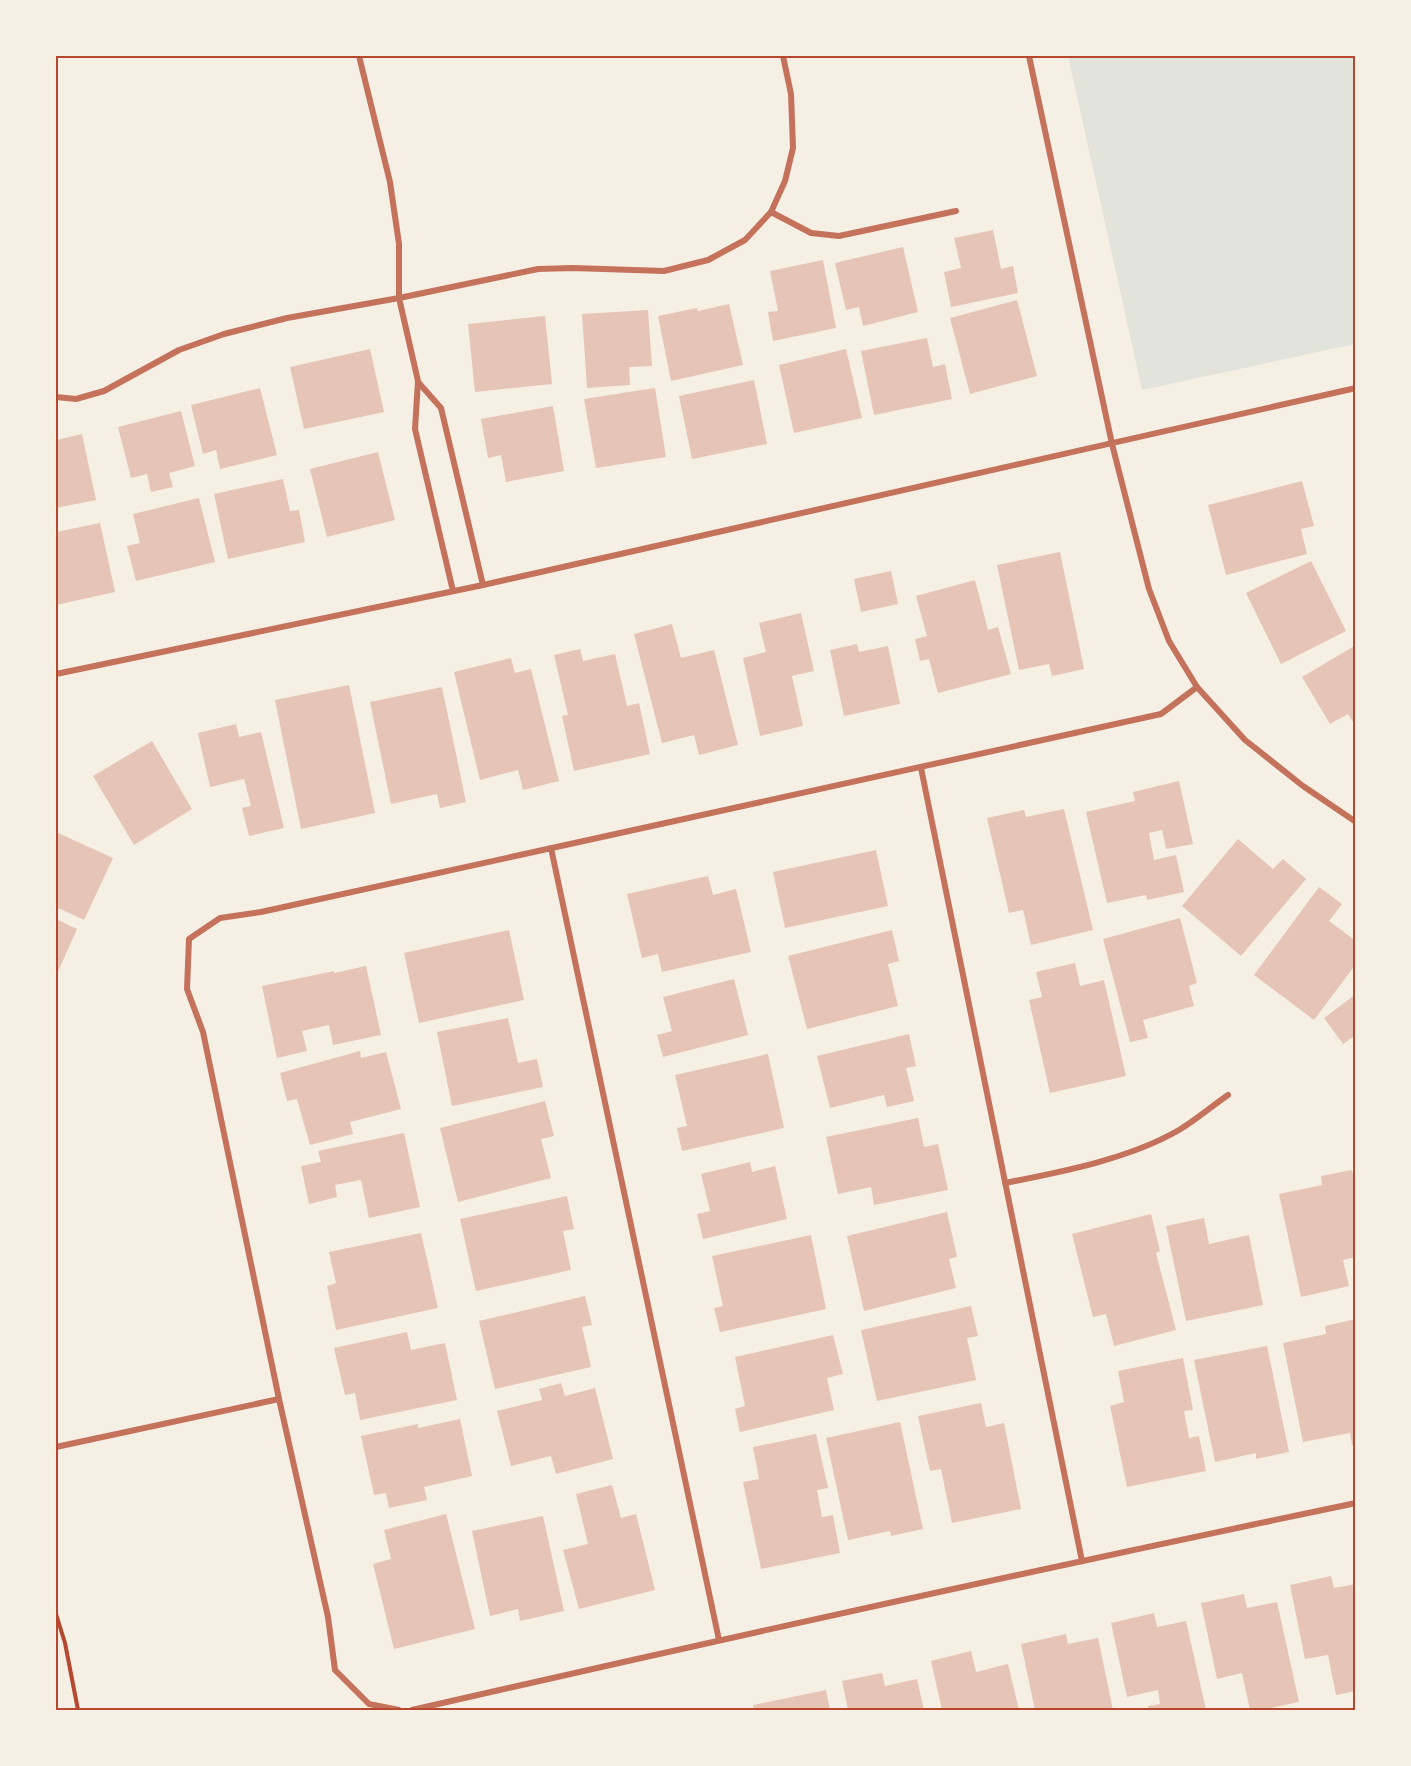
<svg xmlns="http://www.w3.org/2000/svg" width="1411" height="1766" font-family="Arial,sans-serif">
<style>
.green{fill:#e2e4dc}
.building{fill:#e6c5b7}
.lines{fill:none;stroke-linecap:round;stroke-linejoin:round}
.path{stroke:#b5482f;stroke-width:4}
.minor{stroke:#c5725c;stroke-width:6}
.neatline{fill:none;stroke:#b5482f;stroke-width:2}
</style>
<rect width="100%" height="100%" fill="#f6efe4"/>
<!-- green -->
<path class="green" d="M 1068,56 L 1355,56 L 1355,344 L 1142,390 Z"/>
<!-- building -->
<g class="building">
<path d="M 993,230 L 1001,269 L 1013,266 L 1018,293 L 951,307 L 944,272 L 961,268 L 954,238 Z"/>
<path d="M 903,247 L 918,312 L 863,326 L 859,307 L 846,310 L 835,263 Z"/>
<path d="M 823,260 L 836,328 L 773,341 L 768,312 L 778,311 L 770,271 Z"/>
<path d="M 1017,300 L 1037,376 L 970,394 L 950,318 Z"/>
<path d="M 729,304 L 743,365 L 671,381 L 658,316 L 697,308 L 698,311 Z"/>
<path d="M 648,310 L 652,366 L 629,367 L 630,385 L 587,388 L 582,314 Z"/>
<path d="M 545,316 L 552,384 L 475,392 L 468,324 Z"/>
<path d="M 927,338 L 933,367 L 945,364 L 952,399 L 874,415 L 861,351 Z"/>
<path d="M 370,349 L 384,412 L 304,429 L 290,367 Z"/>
<path d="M 846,349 L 862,418 L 794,433 L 779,365 Z"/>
<path d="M 754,380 L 767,444 L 692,459 L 679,396 Z"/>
<path d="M 260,388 L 277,455 L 220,469 L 216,450 L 203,454 L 191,405 Z"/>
<path d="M 655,388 L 666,457 L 596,468 L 584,399 Z"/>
<path d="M 553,406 L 564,471 L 506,482 L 501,455 L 488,458 L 481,419 Z"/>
<path d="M 181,411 L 195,466 L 169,473 L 173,487 L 151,492 L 147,474 L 131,478 L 118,427 Z"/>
<path d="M 82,434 L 96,500 L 56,508 L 56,440 Z"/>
<path d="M 378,452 L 395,520 L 327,537 L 310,469 Z"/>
<path d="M 283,479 L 290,511 L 299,510 L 305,542 L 228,559 L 214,494 Z"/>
<path d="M 1302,481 L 1314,526 L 1301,529 L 1307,554 L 1226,575 L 1208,505 Z"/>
<path d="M 199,498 L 215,562 L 136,581 L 127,546 L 140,543 L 133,514 Z"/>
<path d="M 100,523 L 115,592 L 56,605 L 56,532 Z"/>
<path d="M 1060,552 L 1084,669 L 1052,676 L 1049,664 L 1019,670 L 997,565 Z"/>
<path d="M 1311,561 L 1346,631 L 1281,664 L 1246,593 Z"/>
<path d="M 891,571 L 898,604 L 861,612 L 854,579 Z"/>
<path d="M 975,580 L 988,630 L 998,627 L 1011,674 L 938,693 L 929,659 L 920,661 L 915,639 L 927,636 L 916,596 Z"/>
<path d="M 801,613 L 814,671 L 792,676 L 803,726 L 760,736 L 743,658 L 766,652 L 759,623 Z"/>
<path d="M 672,624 L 681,658 L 714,650 L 738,745 L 699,755 L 694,735 L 662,743 L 634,634 Z"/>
<path d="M 857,644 L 859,652 L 888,646 L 900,704 L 844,716 L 830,650 Z"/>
<path d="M 1356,645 L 1356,727 L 1348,714 L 1330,724 L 1302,677 Z"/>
<path d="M 580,649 L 583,661 L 615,654 L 627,706 L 639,703 L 650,754 L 574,771 L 562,716 L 568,715 L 554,655 Z"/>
<path d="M 511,658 L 515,673 L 531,669 L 559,781 L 523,790 L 518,770 L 480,780 L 454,672 Z"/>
<path d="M 349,685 L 375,813 L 301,829 L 275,700 Z"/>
<path d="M 442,687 L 466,802 L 440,808 L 437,794 L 391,804 L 370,702 Z"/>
<path d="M 236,724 L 239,737 L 261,732 L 284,828 L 249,836 L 242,808 L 251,806 L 244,779 L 210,787 L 198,733 Z"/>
<path d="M 152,741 L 192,809 L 134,845 L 93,776 Z"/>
<path d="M 1179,781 L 1193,844 L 1166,849 L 1162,830 L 1149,833 L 1154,860 L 1176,855 L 1184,892 L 1147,900 L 1146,895 L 1107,903 L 1086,812 L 1135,801 L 1133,792 Z"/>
<path d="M 1064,809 L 1093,930 L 1031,945 L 1023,910 L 1009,913 L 987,818 L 1024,810 L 1026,817 Z"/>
<path d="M 56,832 L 113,858 L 84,920 L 56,907 Z"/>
<path d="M 1238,839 L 1273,869 L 1283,859 L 1306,879 L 1241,956 L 1182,906 Z"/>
<path d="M 876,850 L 888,906 L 785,928 L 773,872 Z"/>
<path d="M 708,876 L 713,895 L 736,889 L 751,952 L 662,972 L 658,954 L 642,958 L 627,894 Z"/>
<path d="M 1319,887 L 1342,904 L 1329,921 L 1356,941 L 1356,964 L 1314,1020 L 1254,975 Z"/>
<path d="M 1180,918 L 1197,983 L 1189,986 L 1194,1006 L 1143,1020 L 1148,1038 L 1130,1042 L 1103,939 Z"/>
<path d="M 56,919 L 77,929 L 56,976 Z"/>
<path d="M 509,930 L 524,1000 L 419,1023 L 404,953 Z"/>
<path d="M 892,930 L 899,961 L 888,964 L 898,1006 L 807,1029 L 788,956 Z"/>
<path d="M 1075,963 L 1080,986 L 1104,980 L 1126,1076 L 1050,1093 L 1029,1000 L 1042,997 L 1036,972 Z"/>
<path d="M 366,966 L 381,1035 L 333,1045 L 329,1025 L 302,1031 L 307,1051 L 277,1058 L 262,986 L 334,971 L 334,973 Z"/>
<path d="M 734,979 L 748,1035 L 663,1057 L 657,1035 L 672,1031 L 663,997 Z"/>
<path d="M 1356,994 L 1356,1035 L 1343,1044 L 1324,1018 Z"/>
<path d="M 508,1018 L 518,1063 L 537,1059 L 543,1087 L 452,1106 L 437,1032 Z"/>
<path d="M 909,1034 L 916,1066 L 906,1068 L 914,1101 L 887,1107 L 884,1095 L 830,1108 L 817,1056 Z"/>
<path d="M 360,1051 L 361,1058 L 386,1052 L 401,1109 L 350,1122 L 353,1134 L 310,1145 L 297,1099 L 287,1101 L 280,1073 Z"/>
<path d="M 768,1054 L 784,1128 L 682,1151 L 677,1128 L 687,1126 L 675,1075 Z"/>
<path d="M 545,1101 L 554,1136 L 541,1139 L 551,1178 L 458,1202 L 440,1128 Z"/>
<path d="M 918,1118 L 924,1147 L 938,1144 L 948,1190 L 874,1205 L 871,1187 L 838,1194 L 826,1137 Z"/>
<path d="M 404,1133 L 420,1207 L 369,1218 L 361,1180 L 335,1185 L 337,1197 L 309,1204 L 301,1166 L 321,1162 L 318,1151 Z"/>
<path d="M 750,1162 L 752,1172 L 775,1166 L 787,1219 L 703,1239 L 697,1214 L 710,1211 L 701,1174 Z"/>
<path d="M 1352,1170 L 1356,1188 L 1356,1257 L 1343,1260 L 1349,1286 L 1301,1297 L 1279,1194 L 1322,1185 L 1321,1176 Z"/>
<path d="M 567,1196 L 574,1229 L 563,1231 L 571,1270 L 476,1291 L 460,1219 Z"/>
<path d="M 947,1212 L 957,1257 L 949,1259 L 956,1288 L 864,1311 L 847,1236 Z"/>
<path d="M 1151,1214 L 1160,1251 L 1156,1253 L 1176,1330 L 1114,1346 L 1106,1314 L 1093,1317 L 1072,1234 Z"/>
<path d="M 1204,1218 L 1209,1244 L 1249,1235 L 1263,1305 L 1186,1321 L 1166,1226 Z"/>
<path d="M 421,1233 L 438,1308 L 336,1330 L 327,1286 L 336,1283 L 329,1252 Z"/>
<path d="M 811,1235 L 826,1309 L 720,1332 L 714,1308 L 723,1306 L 712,1256 Z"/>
<path d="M 585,1296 L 592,1325 L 582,1327 L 591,1367 L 495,1389 L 479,1321 Z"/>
<path d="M 971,1306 L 978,1336 L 967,1338 L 976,1380 L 877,1401 L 861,1330 Z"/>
<path d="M 1356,1319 L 1356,1444 L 1352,1445 L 1350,1433 L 1303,1442 L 1283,1343 L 1326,1334 L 1325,1326 Z"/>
<path d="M 407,1332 L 411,1350 L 445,1343 L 457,1400 L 360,1420 L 355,1393 L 345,1395 L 334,1348 Z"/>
<path d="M 833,1335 L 843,1374 L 827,1378 L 834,1410 L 740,1432 L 735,1409 L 745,1406 L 735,1357 Z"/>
<path d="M 1267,1346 L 1289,1452 L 1256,1459 L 1256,1453 L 1215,1462 L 1194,1360 Z"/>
<path d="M 1183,1358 L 1193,1410 L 1184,1411 L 1189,1438 L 1199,1436 L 1206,1471 L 1127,1487 L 1110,1406 L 1124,1402 L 1118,1371 Z"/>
<path d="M 561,1383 L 565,1396 L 595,1388 L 613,1459 L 556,1474 L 551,1456 L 511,1466 L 497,1411 L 542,1400 L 539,1389 Z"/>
<path d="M 981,1403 L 986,1427 L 1004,1423 L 1021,1509 L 952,1523 L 941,1469 L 930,1471 L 918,1416 Z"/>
<path d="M 460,1419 L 472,1476 L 424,1487 L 427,1500 L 389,1508 L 386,1493 L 374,1495 L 361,1436 L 418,1424 L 418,1428 Z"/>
<path d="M 900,1422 L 923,1529 L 891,1536 L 890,1531 L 848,1540 L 826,1438 Z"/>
<path d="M 816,1434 L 828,1488 L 817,1490 L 822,1517 L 833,1515 L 840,1553 L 761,1569 L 743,1482 L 759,1479 L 753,1447 Z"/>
<path d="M 612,1485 L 621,1518 L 636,1514 L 655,1590 L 579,1609 L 563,1550 L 588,1544 L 576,1494 Z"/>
<path d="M 446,1514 L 475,1629 L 394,1649 L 373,1564 L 391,1559 L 384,1530 Z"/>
<path d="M 543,1516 L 564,1611 L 520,1621 L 518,1609 L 490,1616 L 472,1531 Z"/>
<path d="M 1331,1576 L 1334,1588 L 1356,1584 L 1356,1691 L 1336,1695 L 1328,1655 L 1305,1659 L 1290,1585 Z"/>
<path d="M 1244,1594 L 1247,1608 L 1277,1602 L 1299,1702 L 1260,1710 L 1250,1710 L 1242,1673 L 1217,1679 L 1201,1603 Z"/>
<path d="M 1154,1613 L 1157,1627 L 1186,1621 L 1206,1710 L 1149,1710 L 1148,1706 L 1160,1704 L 1158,1690 L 1127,1697 L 1111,1623 Z"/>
<path d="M 1066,1634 L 1068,1644 L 1098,1638 L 1113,1710 L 1035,1710 L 1021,1644 Z"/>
<path d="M 971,1651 L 976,1672 L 1008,1664 L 1019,1710 L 942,1710 L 931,1661 Z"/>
<path d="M 882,1673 L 885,1686 L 917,1679 L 924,1710 L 848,1710 L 842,1681 Z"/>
<path d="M 826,1690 L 830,1710 L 754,1710 L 753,1705 Z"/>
</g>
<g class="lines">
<!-- path -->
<path class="path" d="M 56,1614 L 65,1643 L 78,1710"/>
<!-- minor -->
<g class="minor">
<path d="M 359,56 L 390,182 L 399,244 L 399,298 L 418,381 L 415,429 L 453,591"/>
<path d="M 1029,56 L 1112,444 L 1149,589 L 1169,641 L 1197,687 L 1245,740 L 1303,786 L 1356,822"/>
<path d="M 771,212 L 811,233 L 839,236 L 956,211"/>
<path d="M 418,382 L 441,408 L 483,585"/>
<path d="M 56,397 L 76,399 L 104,391 L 179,350 L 224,334 L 287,318 L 399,298 L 538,269 L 573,268 L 664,271 L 708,260 L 745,240 L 771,212 L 785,181 L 793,148 L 791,94 L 783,56"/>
<path d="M 56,674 L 483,585 L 1356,388"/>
<path d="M 921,768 L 1082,1561"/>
<path d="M 551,848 L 719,1640"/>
<path d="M 1005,1183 C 1061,1172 1129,1159 1179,1130 C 1196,1120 1212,1106 1228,1095"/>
<path d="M 56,1447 L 279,1399"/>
<path d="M 399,1710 L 369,1704 L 335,1670 L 328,1617 L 279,1399 L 203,1032 L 187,989 L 189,939 L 220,918 L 261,912 L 1161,714 L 1197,687"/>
<path d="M 412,1710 C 726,1638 1040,1569 1356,1503"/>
</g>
</g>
<!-- border -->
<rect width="1411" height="1766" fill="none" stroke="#f6efe4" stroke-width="114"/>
<rect x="57" y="57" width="1297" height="1652" class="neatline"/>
</svg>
